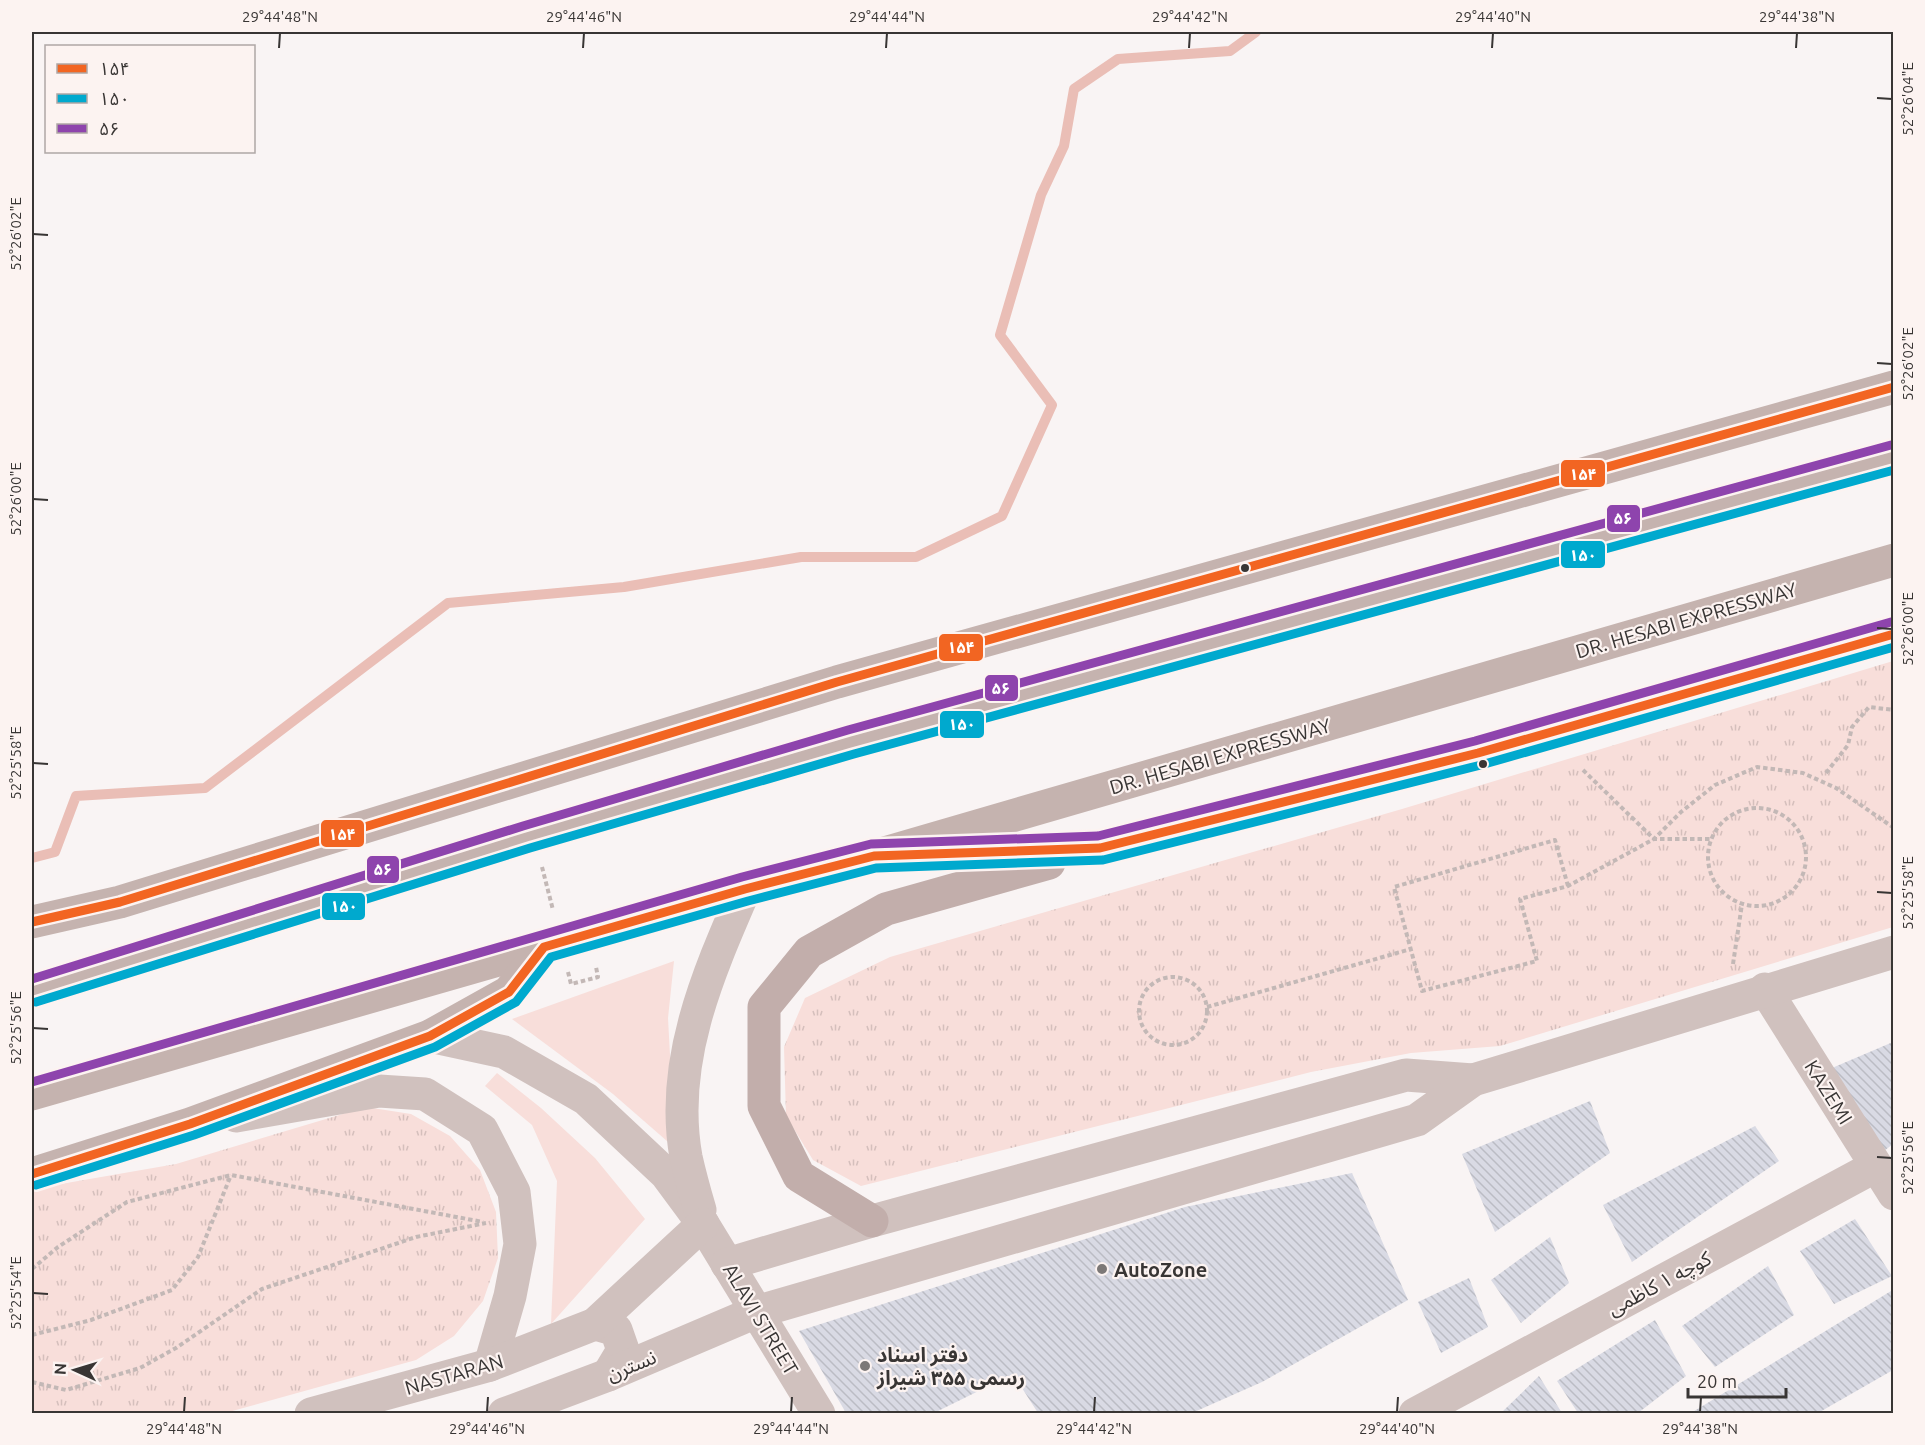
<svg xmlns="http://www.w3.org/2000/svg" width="1925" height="1445" font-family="Ubuntu,'Noto Sans Arabic',sans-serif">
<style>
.grass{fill:#f8deda}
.park{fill:url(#park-tufts)}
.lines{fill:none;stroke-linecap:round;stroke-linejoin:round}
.stream{stroke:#eabeb6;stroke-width:10}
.building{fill:url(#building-back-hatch)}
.path{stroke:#c3b8b6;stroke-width:4;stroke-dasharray:4.5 3;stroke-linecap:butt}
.minor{stroke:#d0c1be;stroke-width:33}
.major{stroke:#c2aeab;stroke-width:33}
.highway{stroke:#c5b3af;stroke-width:33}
.bus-1-casing{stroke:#fcf3f1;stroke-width:14}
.bus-2-casing{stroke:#fcf3f1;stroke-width:14}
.bus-3-casing{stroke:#fcf3f1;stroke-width:14}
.bus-1{stroke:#f26522;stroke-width:9}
.bus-2{stroke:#00a9ce;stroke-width:9}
.bus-3{stroke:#8e44ad;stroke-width:9}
.ticks{fill:none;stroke:#383534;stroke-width:2}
.bus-dot{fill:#383534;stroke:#fcf3f1;stroke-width:2}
.poi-dot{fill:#7c7877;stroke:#fcf3f1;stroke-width:2}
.labels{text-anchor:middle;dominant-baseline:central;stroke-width:4.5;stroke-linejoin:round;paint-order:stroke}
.street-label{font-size:20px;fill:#383534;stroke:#fcf3f1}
.poi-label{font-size:20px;font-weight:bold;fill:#383534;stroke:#fcf3f1;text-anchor:start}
.line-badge{stroke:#fcf3f1;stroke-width:2}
.badge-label{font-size:16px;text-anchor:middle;font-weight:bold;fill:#fff}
.neatline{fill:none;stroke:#383534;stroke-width:2}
.ticks-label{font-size:15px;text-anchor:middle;fill:#383534}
</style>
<defs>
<pattern id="park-tufts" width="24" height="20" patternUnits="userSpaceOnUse" patternTransform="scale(1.5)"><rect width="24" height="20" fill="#f8deda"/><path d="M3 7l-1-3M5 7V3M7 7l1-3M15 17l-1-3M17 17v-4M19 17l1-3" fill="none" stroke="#d5bfbc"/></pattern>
<pattern id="building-back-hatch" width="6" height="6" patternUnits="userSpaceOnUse" patternTransform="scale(1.5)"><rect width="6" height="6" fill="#d9dae4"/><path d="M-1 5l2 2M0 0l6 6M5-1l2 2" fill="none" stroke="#bbbcc4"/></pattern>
</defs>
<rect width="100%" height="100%" fill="#f9f4f4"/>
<!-- grass -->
<g class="grass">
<path d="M 674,961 L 668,1018 L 675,1148 L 613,1094 L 512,1019 Z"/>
<path d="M 497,1073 L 541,1108 L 595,1158 L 645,1219 L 551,1324 L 557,1181 L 532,1125 L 485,1086 Z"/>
</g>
<!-- park -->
<g class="park">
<path d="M 1893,661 L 1893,927 L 1500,1046 L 1411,1053 L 1311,1072 L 861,1186 L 813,1160 L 786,1116 L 784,1047 L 805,998 L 890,957 L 1402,809 Z"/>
<path d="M 366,1107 L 411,1114 L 450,1136 L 480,1170 L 496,1212 L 498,1258 L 483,1301 L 454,1336 L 416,1360 L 225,1413 L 32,1414 L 32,1189 L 176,1164 Z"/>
</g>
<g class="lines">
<!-- stream -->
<path class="stream" d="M 32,858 L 55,852 L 76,796 L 205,788 L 448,603 L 624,587 L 801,557 L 916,557 L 1002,516 L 1052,405 L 1000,335 L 1041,195 L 1064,146 L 1074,89 L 1118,59 L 1230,51 L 1256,32"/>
</g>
<!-- building -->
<g class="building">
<path d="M 1893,1042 L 1893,1144 L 1884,1151 L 1832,1068 Z"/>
<path d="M 1590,1101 L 1610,1153 L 1495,1232 L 1462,1154 Z"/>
<path d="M 1755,1126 L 1779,1161 L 1632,1262 L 1603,1205 Z"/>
<path d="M 1352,1173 L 1408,1300 L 1262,1382 L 1192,1413 L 1038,1413 L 1013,1374 L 934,1413 L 846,1413 L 799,1331 L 1185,1207 Z"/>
<path d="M 1855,1219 L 1892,1276 L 1834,1304 L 1800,1251 Z"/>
<path d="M 1550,1237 L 1569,1283 L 1521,1323 L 1491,1280 Z"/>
<path d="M 1768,1266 L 1794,1315 L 1715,1367 L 1682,1326 Z"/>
<path d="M 1469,1278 L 1488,1327 L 1441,1353 L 1418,1302 Z"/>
<path d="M 1891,1291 L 1893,1296 L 1893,1370 L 1818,1413 L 1691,1413 Z"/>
<path d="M 1655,1320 L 1686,1376 L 1638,1413 L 1578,1413 L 1557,1381 Z"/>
<path d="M 1539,1376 L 1562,1413 L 1501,1413 Z"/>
</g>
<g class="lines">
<!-- path -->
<g class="path">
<path d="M 1583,770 L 1654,839 L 1712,839"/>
<path d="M 1826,773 L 1848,745 L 1852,727 L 1869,707 L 1894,710"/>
<circle cx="1757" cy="857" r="49"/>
<path d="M 542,867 L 553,910"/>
<path d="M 1568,886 L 1555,840 L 1394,887 L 1422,991 L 1537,961 L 1520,899 L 1568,886 L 1654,839 L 1681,812 L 1715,785 L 1757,767 L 1803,773 L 1836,788 L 1894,828"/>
<path d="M 1733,964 L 1742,904"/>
<path d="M 568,972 L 571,984 L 598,977 L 596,967"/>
<circle cx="1173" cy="1011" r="34"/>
<path d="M 1207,1007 L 1411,949"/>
<path d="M 32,1269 L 58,1247 L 127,1202 L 231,1175 L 483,1222"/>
<path d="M 32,1335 L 91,1320 L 172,1290 L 198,1257 L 231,1175"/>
<path d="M 32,1382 L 66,1390 L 140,1368 L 176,1348 L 262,1289 L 416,1237 L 486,1223"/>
</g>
<!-- minor -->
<g class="minor">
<path d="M 1765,989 L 1894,1194"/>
<path d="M 430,1036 L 504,1052 L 586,1099 L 666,1174 L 703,1224 L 819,1414"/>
<path d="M 236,1116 L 379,1091 L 425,1094 L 482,1130 L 514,1192 L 520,1244 L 510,1296 L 490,1365"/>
<path d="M 700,1210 C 695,1193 690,1175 686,1157 C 669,1062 708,974 745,889"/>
<path d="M 727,1264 L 872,1221 L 1406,1075 L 1473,1080"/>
<path d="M 595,1324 L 616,1330 L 623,1350 L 608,1375"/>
<path d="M 311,1414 L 490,1365 L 595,1324 L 703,1224"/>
<path d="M 504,1414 L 608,1375 L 756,1312 L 1417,1120 L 1473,1080 L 1894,952"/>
<path d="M 1415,1414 L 1876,1166"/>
</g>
<!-- major -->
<g class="major">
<path d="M 897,855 L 1100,848 L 1478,753 L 1894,634"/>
<path d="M 872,1221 L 799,1176 L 764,1106 L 764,1007 L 809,952 L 886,909 L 1049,863"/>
</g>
<!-- highway -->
<g class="highway">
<path d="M 32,922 L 120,902 L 837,682 L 1894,387"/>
<path d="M 32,991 L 527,837 L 851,742 L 1894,457"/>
<path d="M 32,1094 L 745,889 L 874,856 L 1894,560"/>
<path d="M 32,1174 L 190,1124 L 430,1036 L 509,992 L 544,947"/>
</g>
<defs>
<g id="bus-1">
<path d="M 32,922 L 120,902 L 837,682 L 1894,387"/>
<path d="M 32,1174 L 190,1124 L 430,1036 L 509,992 L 544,947 L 745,889 L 874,856 L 1100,848 L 1478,753 L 1894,634"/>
</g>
<g id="bus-2">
<path d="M 36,1002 L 530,848 L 854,754 L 1894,470"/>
<path d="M 36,1185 L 194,1135 L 435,1047 L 516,1002 L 551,957 L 748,901 L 876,868 L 1103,860 L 1481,765 L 1894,647"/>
</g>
<g id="bus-3">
<path d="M 32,979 L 523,826 L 848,730 L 1891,445"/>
<path d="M 32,1082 L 742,877 L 871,844 L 1098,836 L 1475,741 L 1891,622"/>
</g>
</defs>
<!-- bus-1 casing -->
<use href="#bus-1" class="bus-1-casing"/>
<!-- bus-2 casing -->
<use href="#bus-2" class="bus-2-casing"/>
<!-- bus-3 casing -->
<use href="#bus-3" class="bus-3-casing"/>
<!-- bus-1 -->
<use href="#bus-1" class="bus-1"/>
<!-- bus-2 -->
<use href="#bus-2" class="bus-2"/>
<!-- bus-3 -->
<use href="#bus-3" class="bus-3"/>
</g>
<!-- ticks -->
<path class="ticks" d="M 279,48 L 280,33M 583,48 L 584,33M 886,48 L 887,33M 1189,48 L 1190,33M 1492,48 L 1493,33M 1796,48 L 1797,33M 1877,98 L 1892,99M 33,234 L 48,235M 1877,363 L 1892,364M 33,499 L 48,500M 1877,628 L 1892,629M 33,763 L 48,764M 1877,892 L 1892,893M 33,1028 L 48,1029M 1877,1157 L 1892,1158M 33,1293 L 48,1294M 184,1412 L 185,1397M 487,1412 L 488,1397M 791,1412 L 792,1397M 1094,1412 L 1095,1397M 1397,1412 L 1398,1397M 1700,1412 L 1701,1397"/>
<!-- markers -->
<g class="bus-dot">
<circle cx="1245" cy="568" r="5"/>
<circle cx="1483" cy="764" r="5"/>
</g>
<g class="poi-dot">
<circle cx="1102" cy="1269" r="6"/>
<circle cx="865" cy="1366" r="6"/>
</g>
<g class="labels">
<!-- street labels -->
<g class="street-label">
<text transform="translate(1686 620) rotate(-16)">DR. HESABI EXPRESSWAY</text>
<text transform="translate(1220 756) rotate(-16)">DR. HESABI EXPRESSWAY</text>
<text transform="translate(1829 1092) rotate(58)">KAZEMI</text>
<text transform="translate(1659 1283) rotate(-28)">کوچه ۱ کاظمی</text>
<text transform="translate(761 1319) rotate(59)">ALAVI STREET</text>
<text transform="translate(631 1365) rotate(-22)">نسترن</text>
<text transform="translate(454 1374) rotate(-16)">NASTARAN</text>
</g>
<!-- poi labels -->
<g class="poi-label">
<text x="1114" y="1269">AutoZone</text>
<text x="877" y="1354">دفتر اسناد<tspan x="877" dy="23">رسمی ۳۵۵ شیراز</tspan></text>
</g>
</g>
<g class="line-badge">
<rect x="1560" y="459" width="46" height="29" rx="6" fill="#f26522"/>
<rect x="1606" y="504" width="35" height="29" rx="6" fill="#8e44ad"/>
<rect x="1560" y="540" width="46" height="29" rx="6" fill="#00a9ce"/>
<rect x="938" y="633" width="46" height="29" rx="6" fill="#f26522"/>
<rect x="984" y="674" width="35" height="28" rx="6" fill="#8e44ad"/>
<rect x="939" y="710" width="46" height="29" rx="6" fill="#00a9ce"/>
<rect x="320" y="819" width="45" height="29" rx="6" fill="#f26522"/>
<rect x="366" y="855" width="34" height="29" rx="6" fill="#8e44ad"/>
<rect x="321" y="892" width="45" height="29" rx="6" fill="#00a9ce"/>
</g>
<g class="badge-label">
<text x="1583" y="480">۱۵۴</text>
<text x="1623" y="524">۵۶</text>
<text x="1583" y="561">۱۵۰</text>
<text x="961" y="653">۱۵۴</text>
<text x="1001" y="694">۵۶</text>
<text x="962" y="730">۱۵۰</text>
<text x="342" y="840">۱۵۴</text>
<text x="383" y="875">۵۶</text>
<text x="344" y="912">۱۵۰</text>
</g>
<!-- border -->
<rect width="1925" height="1445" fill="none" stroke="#fcf3f1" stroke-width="66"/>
<!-- legend -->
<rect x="45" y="45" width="210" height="108" fill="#fcf3f1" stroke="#aea7a5" stroke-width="1.5"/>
<rect x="57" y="64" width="30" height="9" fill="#f26522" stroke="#aea7a5" stroke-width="1.5"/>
<text x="99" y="75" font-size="18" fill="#383534">۱۵۴</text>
<rect x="57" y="94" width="30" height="9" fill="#00a9ce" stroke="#aea7a5" stroke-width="1.5"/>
<text x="99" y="105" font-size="18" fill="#383534">۱۵۰</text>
<rect x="57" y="124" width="30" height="9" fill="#8e44ad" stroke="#aea7a5" stroke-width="1.5"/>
<text x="99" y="135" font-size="18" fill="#383534">۵۶</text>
<!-- north arrow -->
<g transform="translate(75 1370) rotate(274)" stroke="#fcf3f1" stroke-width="4.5" paint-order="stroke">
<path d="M0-4.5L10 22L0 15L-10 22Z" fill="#383534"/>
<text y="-9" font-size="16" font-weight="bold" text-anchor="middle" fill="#383534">N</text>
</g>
<!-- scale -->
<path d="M1688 1388v9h98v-9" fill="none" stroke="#383534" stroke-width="3"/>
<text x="1697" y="1388" font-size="18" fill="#383534" stroke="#fcf3f1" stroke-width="4.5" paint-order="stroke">20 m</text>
<rect x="33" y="33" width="1859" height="1379" class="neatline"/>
<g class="ticks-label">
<text x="280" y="22">29°44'48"N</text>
<text x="584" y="22">29°44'46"N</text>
<text x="887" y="22">29°44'44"N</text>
<text x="1190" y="22">29°44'42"N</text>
<text x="1493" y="22">29°44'40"N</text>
<text x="1797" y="22">29°44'38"N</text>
<text transform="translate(1908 99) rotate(-90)" y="5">52°26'04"E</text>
<text transform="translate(16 234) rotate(-90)" y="5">52°26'02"E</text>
<text transform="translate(1908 364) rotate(-90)" y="5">52°26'02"E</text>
<text transform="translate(16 499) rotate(-90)" y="5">52°26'00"E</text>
<text transform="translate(1908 629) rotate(-90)" y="5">52°26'00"E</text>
<text transform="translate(16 763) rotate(-90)" y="5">52°25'58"E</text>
<text transform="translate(1908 893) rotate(-90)" y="5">52°25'58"E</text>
<text transform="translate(16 1028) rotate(-90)" y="5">52°25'56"E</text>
<text transform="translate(1908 1158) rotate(-90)" y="5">52°25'56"E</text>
<text transform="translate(16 1293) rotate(-90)" y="5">52°25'54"E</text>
<text x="184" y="1434">29°44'48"N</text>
<text x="487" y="1434">29°44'46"N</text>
<text x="791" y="1434">29°44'44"N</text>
<text x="1094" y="1434">29°44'42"N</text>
<text x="1397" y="1434">29°44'40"N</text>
<text x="1700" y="1434">29°44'38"N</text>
</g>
</svg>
